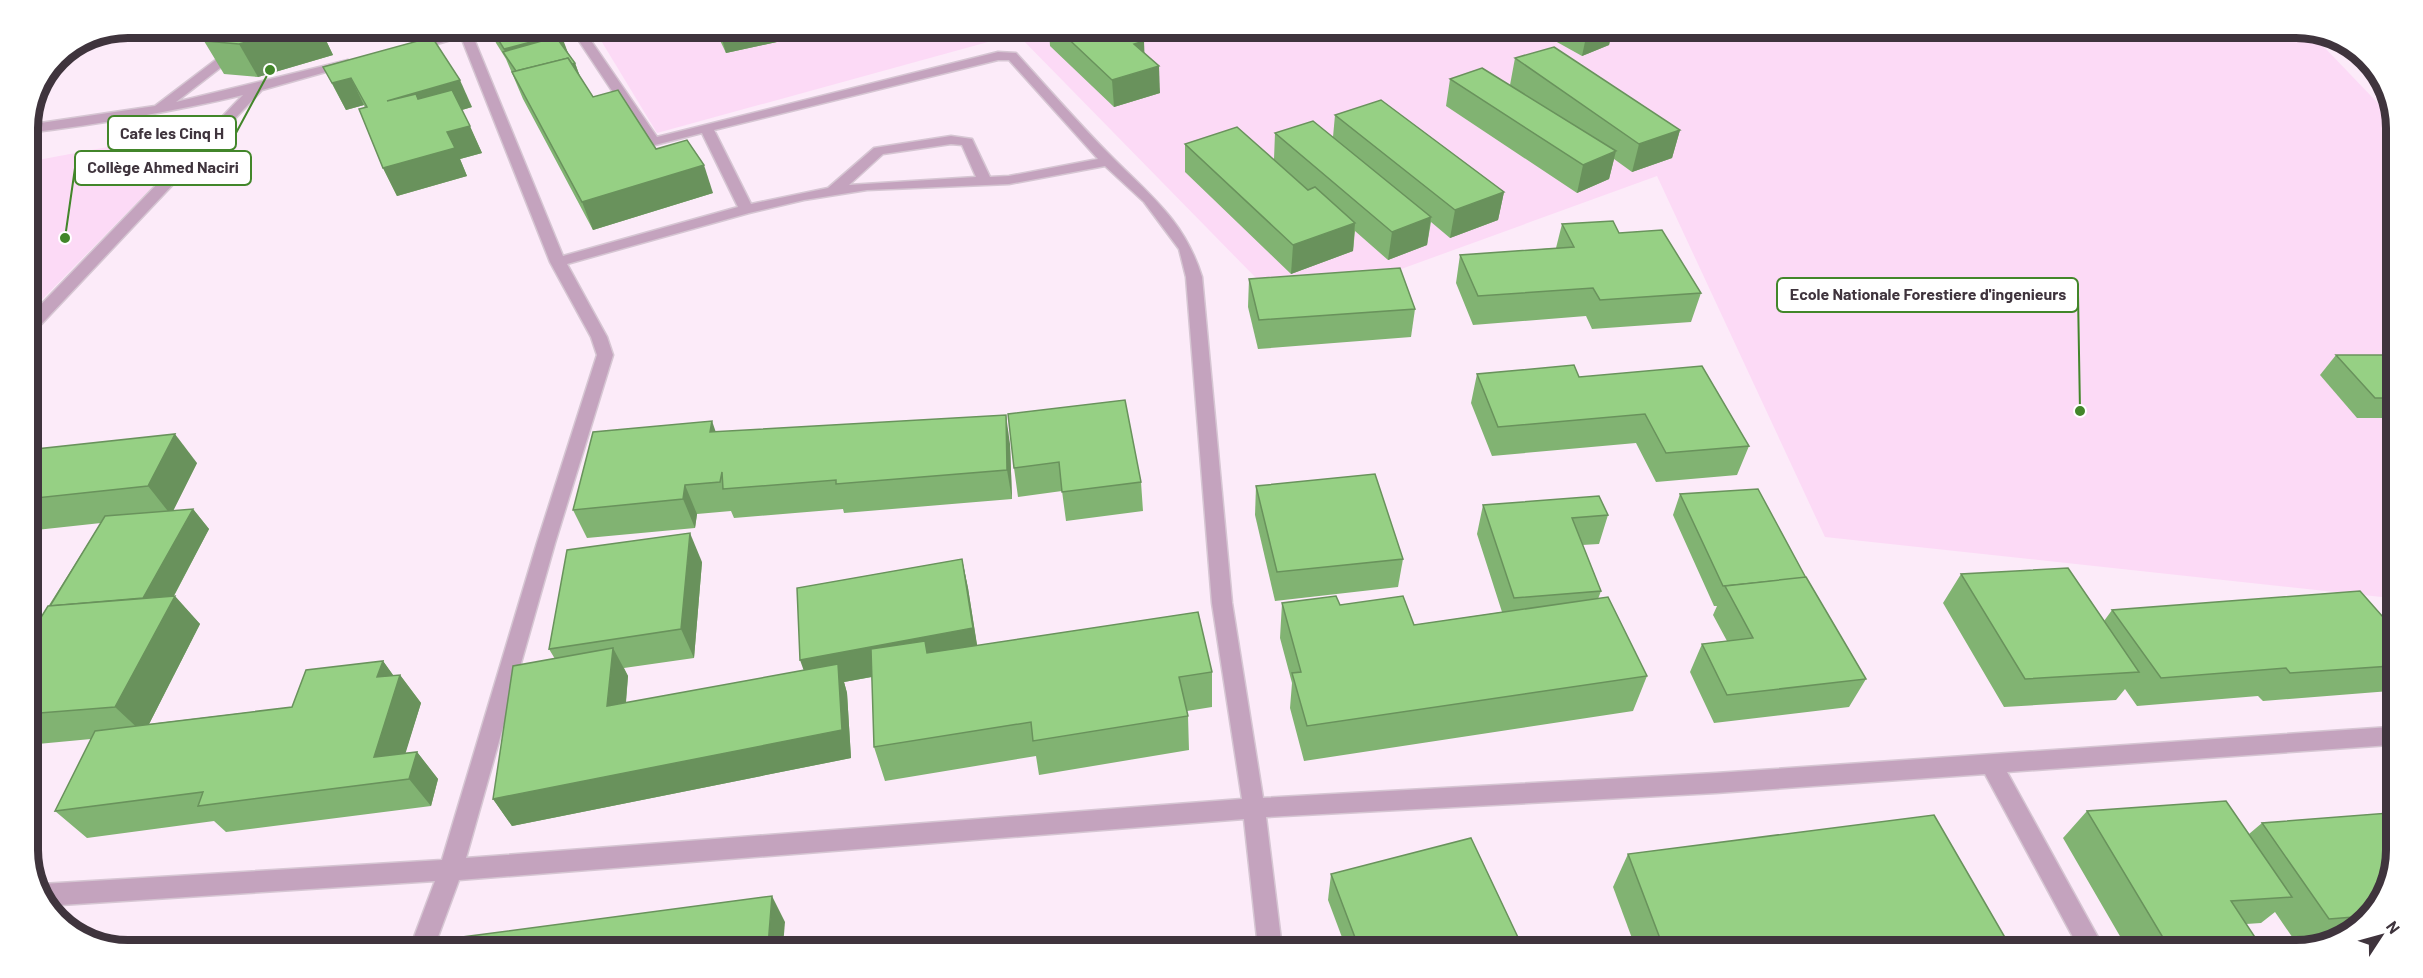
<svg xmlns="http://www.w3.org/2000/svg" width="2423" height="978" font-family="Barlow,sans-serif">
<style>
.built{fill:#fcdaf6}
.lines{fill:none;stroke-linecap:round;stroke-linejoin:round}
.minor-casing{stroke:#d6c6d3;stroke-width:3}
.minor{fill:#c4a3be;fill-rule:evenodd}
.wall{fill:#81b372}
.shaded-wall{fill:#69925c}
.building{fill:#96d084;stroke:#69925c;stroke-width:1.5}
.rim{fill:none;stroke:#3f343d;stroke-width:8}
.leader{fill:none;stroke:#42862a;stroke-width:2}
.callout-dot{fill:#42862a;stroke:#fff;stroke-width:2}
.callout{fill:#fff;stroke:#42862a;stroke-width:2}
.callout-label{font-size:16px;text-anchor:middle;font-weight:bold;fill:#3f343d}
</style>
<rect width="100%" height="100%" fill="#fcebf9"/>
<!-- built -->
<g class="built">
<path d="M 594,29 L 2308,34 L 2326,49 L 2396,122 L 2391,598 L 1825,537 L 1657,176 L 1360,284 L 1256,278 L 1017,34 L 657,133 Z"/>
<path d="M 210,128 L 27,315 L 27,162 Z"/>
</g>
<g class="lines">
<defs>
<g id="minor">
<path d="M 259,27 L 273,27 L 176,102 L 348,60 L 354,64 L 262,90 L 33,333 L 27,334 L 27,319 L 243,95 C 172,112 100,124 27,133 L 27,125 L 155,106 Z"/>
<path d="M 464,28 L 484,28 L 472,34 L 563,256 L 738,207 L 702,133 L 655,145 L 646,142 L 571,29 L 583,29 L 657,137 L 998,52 L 1016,53 C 1048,88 1079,124 1113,158 C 1152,197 1185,222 1202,277 L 1232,603 L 1263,798 L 1716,773 L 2390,727 L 2390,745 L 2007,772 L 2105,950 L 2080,950 L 1985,774 L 1716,793 L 1266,817 L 1282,948 L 1258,947 L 1244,819 L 459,880 L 435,945 L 411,945 L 435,881 L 45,906 L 38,886 L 42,884 L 442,860 L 537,543 L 597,355 L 591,337 L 550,262 L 461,37 L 413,51 L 407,47 ZM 998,60 L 1009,60 L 1098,159 L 1009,176 L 990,177 L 972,139 L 951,136 L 874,148 L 828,188 L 751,204 L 714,130 ZM 951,144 L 962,145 L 976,177 L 849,185 L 883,154 ZM 1105,166 L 1144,202 L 1179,249 L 1186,277 L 1212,603 L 1242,799 L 466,858 L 555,543 L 613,355 L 607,337 L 567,264 L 749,213 L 804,200 L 867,190 L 1009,184 Z"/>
</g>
</defs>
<!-- minor casing -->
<use href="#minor" class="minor-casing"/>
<!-- minor -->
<use href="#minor" class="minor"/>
</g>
<!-- wall -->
<g class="wall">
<path d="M 224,27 L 336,28 L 332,29 L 320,28 L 333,55 L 258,77 L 224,74 L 204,41 Z"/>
<path d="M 490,28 L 557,28 L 568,53 L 575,63 L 580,77 L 593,97 L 656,149 L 713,193 L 593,230 L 523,99 L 506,59 L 496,43 Z"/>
<path d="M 680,29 L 783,29 L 786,40 L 726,53 L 716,32 L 684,38 Z"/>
<path d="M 952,30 L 975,30 L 958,35 Z"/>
<path d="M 1049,30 L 1131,30 L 1144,41 L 1144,53 L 1160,93 L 1114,107 L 1050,46 Z"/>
<path d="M 1539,32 L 1612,32 L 1609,45 L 1582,56 Z"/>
<path d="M 90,35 L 71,56 L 59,55 Z"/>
<path d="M 1515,58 L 1680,130 L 1672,158 L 1632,172 L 1614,159 L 1609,179 L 1577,193 L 1446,106 L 1450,79 L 1510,85 Z"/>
<path d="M 323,67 L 472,107 L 462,110 L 482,153 L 460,159 L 467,176 L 397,196 L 383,168 L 364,105 L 346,110 Z"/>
<path d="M 1335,115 L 1504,192 L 1498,220 L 1450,238 L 1431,222 L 1427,245 L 1388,260 L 1355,231 L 1353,251 L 1291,274 L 1185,172 L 1185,144 L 1274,159 L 1275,133 L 1333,137 Z"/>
<path d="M 1562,224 L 1619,233 L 1701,293 L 1691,322 L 1592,329 L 1586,316 L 1473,325 L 1456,283 L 1460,255 L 1556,248 Z"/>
<path d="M 1249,279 L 1415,309 L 1411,337 L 1258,349 L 1248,307 Z"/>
<path d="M 2336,355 L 2394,355 L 2393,418 L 2357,418 L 2320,375 Z"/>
<path d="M 1477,374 L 1579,377 L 1749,446 L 1737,475 L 1656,482 L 1636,443 L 1492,456 L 1471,403 Z"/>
<path d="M 1008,414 L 1141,482 L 1143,511 L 1066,521 L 1062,491 L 1018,497 L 1014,468 Z"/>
<path d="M 715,431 L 1010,444 L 1012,499 L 844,513 L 843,509 L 734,518 L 731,511 L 697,514 L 695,528 L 587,538 L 573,510 Z"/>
<path d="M 27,450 L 197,463 L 173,511 L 193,509 L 209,529 L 174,596 L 200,624 L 149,724 L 292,707 L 383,661 L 393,675 L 400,675 L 421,703 L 405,753 L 417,752 L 438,779 L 431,806 L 226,832 L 214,821 L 87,838 L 55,811 L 91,739 L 27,745 L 27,640 L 101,523 L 27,531 Z"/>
<path d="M 1256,486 L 1403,559 L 1398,587 L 1275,601 L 1255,515 Z"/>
<path d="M 1680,494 L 1806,578 L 1866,679 L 1849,707 L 1714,723 L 1690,672 L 1702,644 L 1727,641 L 1713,615 L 1717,606 L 1714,606 L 1673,515 Z"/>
<path d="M 1483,505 L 1608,515 L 1599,544 L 1582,545 L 1601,591 L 1598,599 L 1647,676 L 1633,711 L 1304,761 L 1290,708 L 1292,683 L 1280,638 L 1282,603 L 1340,605 L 1414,625 L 1502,612 L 1477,534 Z"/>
<path d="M 962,559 L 968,588 L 977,646 L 1212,672 L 1212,707 L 1187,711 L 1188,716 L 1189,750 L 1039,775 L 1036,756 L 885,781 L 874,747 L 872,677 L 844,682 L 847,693 L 851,758 L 512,826 L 493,799 L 555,659 L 549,649 L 702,562 L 694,658 L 624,668 L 628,676 L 626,703 L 804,671 Z"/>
<path d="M 1961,574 L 2104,621 L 2112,610 L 2391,626 L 2390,691 L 2263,701 L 2258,696 L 2137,706 L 2125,689 L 2116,700 L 2004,707 L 1943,603 Z"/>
<path d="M 2087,811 L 2249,834 L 2262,823 L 2388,888 L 2351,934 L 2326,942 L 2297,944 L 2275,912 L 2261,923 L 2246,924 L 2264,951 L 2128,950 L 2063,838 Z"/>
<path d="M 1628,854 L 2007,941 L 1998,950 L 1636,949 L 1613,887 Z"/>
<path d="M 1331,874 L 1523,948 L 1346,948 L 1328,900 Z"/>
</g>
<!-- shaded-wall -->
<g class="shaded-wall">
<path d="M 298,28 L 320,28 L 333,55 L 258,77 L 239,44 Z"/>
<path d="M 681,29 L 715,29 L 716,32 L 684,38 Z"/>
<path d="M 719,29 L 783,29 L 786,40 L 726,53 Z"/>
<path d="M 957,30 L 975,30 L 958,35 Z"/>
<path d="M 103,32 L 71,56 L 67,50 L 90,35 Z"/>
<path d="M 1600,32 L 1612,32 L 1609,45 L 1582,56 L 1586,37 Z"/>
<path d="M 561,34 L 568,53 L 507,58 L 504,49 Z"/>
<path d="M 1144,41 L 1145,68 L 1134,44 Z"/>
<path d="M 575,63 L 582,82 L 521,78 Z"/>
<path d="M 1159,66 L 1160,93 L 1114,107 L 1112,80 Z"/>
<path d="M 351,78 L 364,105 L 346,110 L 332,83 Z"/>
<path d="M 460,80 L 472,107 L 400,128 L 387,101 Z"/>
<path d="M 470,126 L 482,153 L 460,159 L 467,176 L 397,196 L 383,168 L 447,132 Z"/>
<path d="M 1680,130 L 1672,158 L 1632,172 L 1639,144 Z"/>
<path d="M 1616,151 L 1609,179 L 1577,193 L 1583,165 Z"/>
<path d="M 704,165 L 713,193 L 593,230 L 582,202 Z"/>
<path d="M 1504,192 L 1498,220 L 1450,238 L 1455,210 Z"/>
<path d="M 1431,217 L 1427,245 L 1388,260 L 1392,232 Z"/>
<path d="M 1355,223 L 1353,251 L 1291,274 L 1293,245 Z"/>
<path d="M 1006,415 L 1010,444 L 1012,499 L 1007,470 Z"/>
<path d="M 712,421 L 722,450 L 710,432 Z"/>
<path d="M 175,434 L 197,463 L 171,515 L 148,486 Z"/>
<path d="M 685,485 L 697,514 L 695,528 L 683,499 Z"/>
<path d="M 193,509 L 209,529 L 162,618 L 143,598 Z"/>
<path d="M 690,533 L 702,562 L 694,658 L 681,629 Z"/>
<path d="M 962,559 L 968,588 L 979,657 L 844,682 L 847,693 L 851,758 L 512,826 L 493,799 L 810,688 L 800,660 Z"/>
<path d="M 175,596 L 200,624 L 144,734 L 115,707 Z"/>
<path d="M 613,648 L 628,676 L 623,734 L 607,706 Z"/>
<path d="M 383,661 L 398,682 L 400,675 L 421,703 L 397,781 L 374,757 L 377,677 Z"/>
<path d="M 417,752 L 438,779 L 431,806 L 409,779 Z"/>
<path d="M 772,896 L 785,922 L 783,946 L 768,946 Z"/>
</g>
<!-- building -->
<g class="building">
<path d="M 224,27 L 298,28 L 239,44 L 204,41 Z"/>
<path d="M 491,28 L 557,28 L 561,34 L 504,49 Z"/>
<path d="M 1059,30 L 1131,30 L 1144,41 L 1134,44 L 1159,66 L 1112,80 Z"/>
<path d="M 1576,32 L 1600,32 L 1586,37 Z"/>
<path d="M 432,37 L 460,80 L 387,101 L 416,94 L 418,99 L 452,90 L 470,126 L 447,132 L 455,148 L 383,168 L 359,109 L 367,107 L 351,78 L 332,83 L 323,67 Z"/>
<path d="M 556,37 L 575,63 L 572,64 L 568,58 L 516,71 L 503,52 Z"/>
<path d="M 1554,47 L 1680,130 L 1639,144 L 1515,58 Z"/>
<path d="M 568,58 L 593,97 L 618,90 L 656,149 L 687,140 L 704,165 L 582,202 L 512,72 Z"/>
<path d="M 1482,68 L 1616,151 L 1583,165 L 1450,79 Z"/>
<path d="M 1381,100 L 1504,192 L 1455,210 L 1335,115 Z"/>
<path d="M 1313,121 L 1431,217 L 1392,232 L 1275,133 Z"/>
<path d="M 1237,127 L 1308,190 L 1315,187 L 1355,223 L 1293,245 L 1185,144 Z"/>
<path d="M 1613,221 L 1619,233 L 1662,230 L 1701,293 L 1600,300 L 1593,288 L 1478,296 L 1460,255 L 1574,247 L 1562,224 Z"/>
<path d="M 1400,268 L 1415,309 L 1259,320 L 1249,279 Z"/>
<path d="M 2336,355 L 2394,355 L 2393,398 L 2375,398 Z"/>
<path d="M 1574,365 L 1579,377 L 1702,366 L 1749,446 L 1666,453 L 1645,414 L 1498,427 L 1477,374 Z"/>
<path d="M 1125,400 L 1141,482 L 1062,492 L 1059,462 L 1014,468 L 1008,414 Z"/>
<path d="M 1006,415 L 1007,470 L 836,484 L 836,480 L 723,489 L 722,472 L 720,482 L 685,485 L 683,499 L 573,510 L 593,432 L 712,421 L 710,432 Z"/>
<path d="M 175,434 L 148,486 L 27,499 L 27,450 Z"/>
<path d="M 1375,474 L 1403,559 L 1277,572 L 1256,486 Z"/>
<path d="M 1758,489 L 1806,578 L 1723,586 L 1680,494 Z"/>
<path d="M 1599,496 L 1608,515 L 1572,518 L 1601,591 L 1514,598 L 1483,505 Z"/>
<path d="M 193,509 L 143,598 L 50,606 L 105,516 Z"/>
<path d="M 690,533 L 681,629 L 549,649 L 567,550 Z"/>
<path d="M 962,559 L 973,628 L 800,660 L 797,588 Z"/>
<path d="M 2068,568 L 2139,672 L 2025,679 L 1961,574 Z"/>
<path d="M 1806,577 L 1866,679 L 1727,695 L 1702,644 L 1753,638 L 1725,586 Z"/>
<path d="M 2360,591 L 2391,626 L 2391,666 L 2290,673 L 2286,668 L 2161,678 L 2112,610 Z"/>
<path d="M 175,596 L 115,707 L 27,714 L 27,640 L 48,606 Z"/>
<path d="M 1336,596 L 1340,605 L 1403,596 L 1414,625 L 1608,597 L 1647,676 L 1307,726 L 1292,673 L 1301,672 L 1282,603 Z"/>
<path d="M 1198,612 L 1212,672 L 1179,677 L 1188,716 L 1033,741 L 1031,722 L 874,747 L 871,649 L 925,641 L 927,653 Z"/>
<path d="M 613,648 L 607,706 L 838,664 L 842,730 L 493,799 L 513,666 Z"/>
<path d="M 383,661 L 377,677 L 400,675 L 374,757 L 417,752 L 409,779 L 198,806 L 203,792 L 55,811 L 95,731 L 292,707 L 306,670 Z"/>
<path d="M 2226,801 L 2292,897 L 2231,901 L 2264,951 L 2171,951 L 2087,811 Z"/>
<path d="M 2389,813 L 2388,888 L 2366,916 L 2329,919 L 2262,823 Z"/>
<path d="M 1934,815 L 2007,941 L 1942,950 L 1664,949 L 1628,854 Z"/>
<path d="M 1471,838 L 1523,948 L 1359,948 L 1331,874 Z"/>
<path d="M 772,896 L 768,946 L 446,945 L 447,939 Z"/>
</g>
<!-- crop -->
<path d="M0 0H2423V978H0ZM128 38H2296A90 90 0 0 1 2386 128V850A90 90 0 0 1 2296 940H128A90 90 0 0 1 38 850V128A90 90 0 0 1 128 38Z" fill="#fff" fill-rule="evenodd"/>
<path class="rim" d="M128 38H2296A90 90 0 0 1 2386 128V850A90 90 0 0 1 2296 940H128A90 90 0 0 1 38 850V128A90 90 0 0 1 128 38Z"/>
<!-- callouts -->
<path class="leader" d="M270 70L236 133M65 238L75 168M2080 411L2078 295"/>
<g class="callout-dot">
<circle cx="270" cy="70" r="6"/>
<circle cx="65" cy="238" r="6"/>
<circle cx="2080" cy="411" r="6"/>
</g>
<g class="callout">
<rect x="108" y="116" width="128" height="34" rx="6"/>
<rect x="75" y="151" width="176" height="34" rx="6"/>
<rect x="1777" y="278" width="301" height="34" rx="6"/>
</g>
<g class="callout-label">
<text x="172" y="139">Cafe les Cinq H</text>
<text x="163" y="173">Collège Ahmed Naciri</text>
<text x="1928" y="300">Ecole Nationale Forestiere d'ingenieurs</text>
</g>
<!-- north arrow -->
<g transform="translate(2381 936) rotate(54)" stroke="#ffffff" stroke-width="4.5" paint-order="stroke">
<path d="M0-4.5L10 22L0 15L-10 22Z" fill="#3f343d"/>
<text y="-9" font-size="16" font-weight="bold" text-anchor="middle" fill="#3f343d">N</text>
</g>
</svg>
